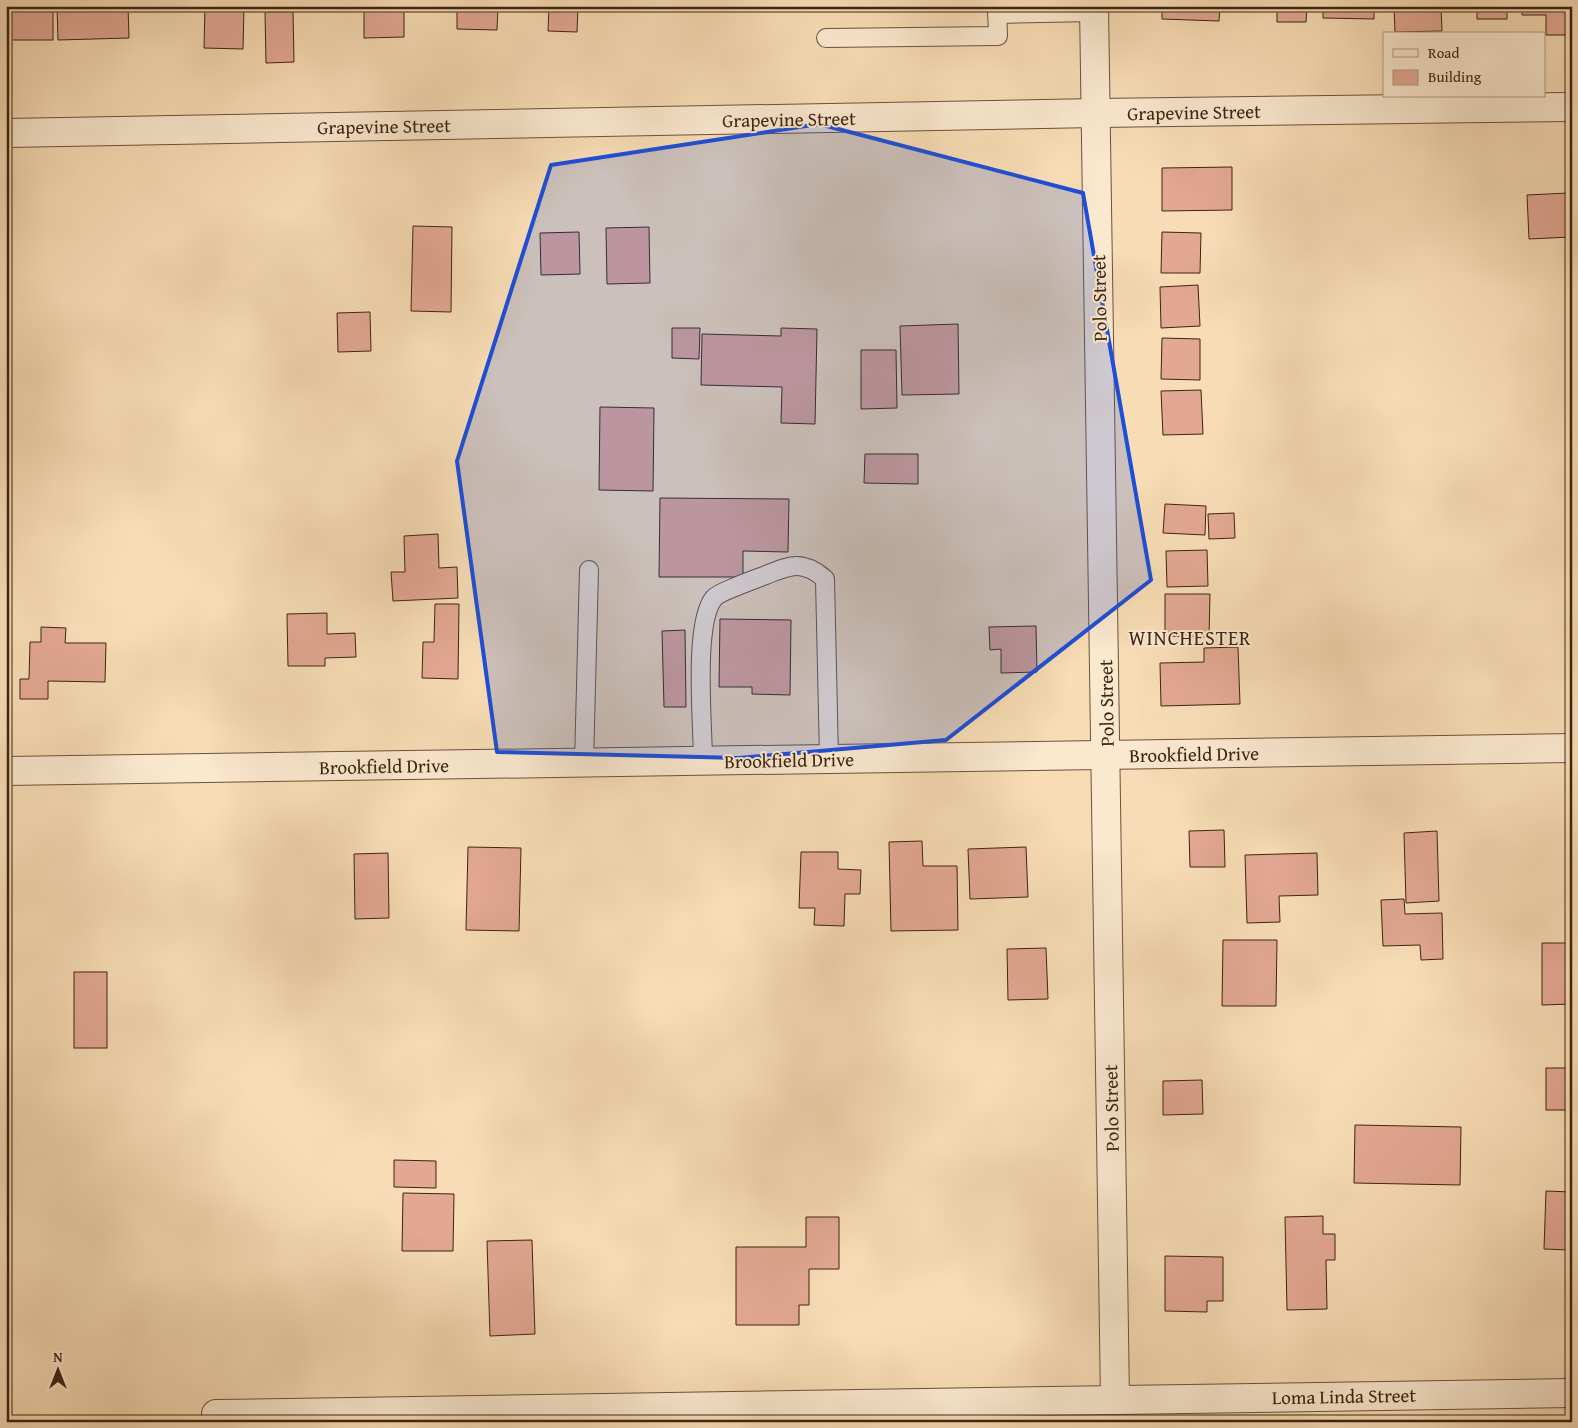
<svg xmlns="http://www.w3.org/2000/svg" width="1578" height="1428" font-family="'Gentium Book Plus',serif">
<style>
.building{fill:#e3a893;stroke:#3d2412}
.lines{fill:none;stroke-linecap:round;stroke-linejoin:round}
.service-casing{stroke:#6c523b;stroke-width:20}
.minor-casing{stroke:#6c523b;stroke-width:30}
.tertiary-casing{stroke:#6c523b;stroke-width:30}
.service{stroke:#fae8cf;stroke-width:18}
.minor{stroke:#fae8cf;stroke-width:28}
.tertiary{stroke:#fae8cf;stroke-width:28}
.marked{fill:#1d4ed8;fill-opacity:0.2;stroke:#1d4ed8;stroke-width:4;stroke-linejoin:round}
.labels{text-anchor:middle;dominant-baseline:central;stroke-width:4;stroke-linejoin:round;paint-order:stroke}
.street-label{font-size:19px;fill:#3d2412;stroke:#fae8cf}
.neighbourhood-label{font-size:20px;letter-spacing:1px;fill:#3d2412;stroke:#fae8cf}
</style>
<rect width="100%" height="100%" fill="#f7dcb5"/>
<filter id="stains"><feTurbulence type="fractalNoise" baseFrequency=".004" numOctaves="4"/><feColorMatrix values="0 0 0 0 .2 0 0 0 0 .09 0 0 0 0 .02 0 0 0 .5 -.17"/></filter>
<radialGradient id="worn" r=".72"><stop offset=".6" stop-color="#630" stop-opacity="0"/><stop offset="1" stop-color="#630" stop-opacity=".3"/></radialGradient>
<!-- building -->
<g class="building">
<rect x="6" y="6" width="47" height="34"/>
<path d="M 57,6 L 128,6 L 129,38 L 58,40 Z"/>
<path d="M 205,6 L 244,6 L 243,49 L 204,48 Z"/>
<path d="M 364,6 L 404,6 L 404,37 L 364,38 Z"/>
<path d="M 457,6 L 498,6 L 497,30 L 457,29 Z"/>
<path d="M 549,6 L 578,6 L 577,32 L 548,31 Z"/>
<path d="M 1162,6 L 1220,6 L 1219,21 L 1162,19 Z"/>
<path d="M 1259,6 L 1307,6 L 1306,22 L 1277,22 L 1277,7 Z"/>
<path d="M 1323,6 L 1374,6 L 1374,19 L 1323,18 Z"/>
<path d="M 1394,6 L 1441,6 L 1442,31 L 1395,32 Z"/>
<rect x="1477" y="6" width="30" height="13"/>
<path d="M 1522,6 L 1572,6 L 1572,35 L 1546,35 L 1546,15 L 1522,15 Z"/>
<path d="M 265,12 L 293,12 L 294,62 L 266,63 Z"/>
<path d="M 1232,167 L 1232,210 L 1162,211 L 1162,168 Z"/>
<path d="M 1568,193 L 1570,237 L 1529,239 L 1527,195 Z"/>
<path d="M 413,226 L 452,227 L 451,312 L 411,311 Z"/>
<path d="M 649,227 L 650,283 L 607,284 L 606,228 Z"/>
<path d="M 579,232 L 580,274 L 541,275 L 540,233 Z"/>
<path d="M 1162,232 L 1201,233 L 1200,273 L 1161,273 Z"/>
<path d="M 1198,285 L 1200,326 L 1161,328 L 1160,287 Z"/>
<path d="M 370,312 L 371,351 L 338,352 L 337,313 Z"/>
<path d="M 958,324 L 959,394 L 902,395 L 900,326 Z"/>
<path d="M 672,328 L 700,328 L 699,359 L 672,358 Z"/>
<path d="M 781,328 L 817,329 L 815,424 L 781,423 L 782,387 L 701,385 L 702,334 L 781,336 Z"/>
<path d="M 1162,338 L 1200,339 L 1200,380 L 1161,379 Z"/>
<path d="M 861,350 L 896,350 L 897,408 L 861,409 Z"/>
<path d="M 1201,390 L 1203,434 L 1163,435 L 1161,391 Z"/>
<path d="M 600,407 L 654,408 L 653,491 L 599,490 Z"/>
<path d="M 865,454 L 918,454 L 918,484 L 864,483 Z"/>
<path d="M 660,498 L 789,499 L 788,552 L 743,551 L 743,577 L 659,577 Z"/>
<path d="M 1165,504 L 1206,506 L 1205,535 L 1163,533 Z"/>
<path d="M 1234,513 L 1235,538 L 1209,539 L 1208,514 Z"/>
<path d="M 438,534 L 439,568 L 457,567 L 458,598 L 393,601 L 391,572 L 405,572 L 404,536 Z"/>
<path d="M 1207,550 L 1208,586 L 1167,587 L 1166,551 Z"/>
<path d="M 1165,594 L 1210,594 L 1209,637 L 1165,636 Z"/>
<path d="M 435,604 L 459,604 L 458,679 L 422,678 L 423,642 L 434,642 Z"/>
<path d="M 327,613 L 327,634 L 355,633 L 356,657 L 325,658 L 325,666 L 288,666 L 287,614 Z"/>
<path d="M 720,619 L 791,620 L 790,695 L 752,694 L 752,687 L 719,687 Z"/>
<path d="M 1036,626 L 1037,672 L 1001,673 L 1001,649 L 990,650 L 989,627 Z"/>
<path d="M 41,627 L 66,628 L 65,643 L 106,643 L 105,682 L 48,681 L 48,699 L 20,699 L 20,679 L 29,679 L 30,642 L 41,642 Z"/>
<path d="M 685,630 L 686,707 L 664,707 L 662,631 Z"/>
<path d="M 1238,647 L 1240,704 L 1161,706 L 1160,663 L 1204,662 L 1204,648 Z"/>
<path d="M 1224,830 L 1225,867 L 1190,867 L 1189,831 Z"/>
<path d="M 1437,831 L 1439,901 L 1406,903 L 1404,833 Z"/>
<path d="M 922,841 L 923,866 L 957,866 L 958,930 L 891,931 L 889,842 Z"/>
<path d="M 468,847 L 521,848 L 519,931 L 466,930 Z"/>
<path d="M 1026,847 L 1028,897 L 970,899 L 968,849 Z"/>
<path d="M 801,852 L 838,852 L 838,869 L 861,870 L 860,894 L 845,894 L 844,926 L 814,925 L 815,908 L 799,908 Z"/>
<path d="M 388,853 L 389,918 L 355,919 L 354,854 Z"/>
<path d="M 1317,853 L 1318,895 L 1279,896 L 1280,922 L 1247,923 L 1245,855 Z"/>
<path d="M 1404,899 L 1405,914 L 1442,913 L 1443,959 L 1421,960 L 1420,945 L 1383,946 L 1381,900 Z"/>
<path d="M 1223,940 L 1277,940 L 1276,1006 L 1222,1006 Z"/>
<path d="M 1542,943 L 1572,943 L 1572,1004 L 1542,1005 Z"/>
<path d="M 1046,948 L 1048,999 L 1008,1000 L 1007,949 Z"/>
<rect x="74" y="972" width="33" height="76"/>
<rect x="1546" y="1068" width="26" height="42"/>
<path d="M 1202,1080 L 1203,1114 L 1163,1115 L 1163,1081 Z"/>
<path d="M 1355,1125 L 1461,1127 L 1460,1185 L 1354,1183 Z"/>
<path d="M 394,1160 L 436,1161 L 436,1188 L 394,1187 Z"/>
<path d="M 1546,1191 L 1572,1192 L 1570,1250 L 1544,1249 Z"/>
<path d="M 403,1193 L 454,1194 L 453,1251 L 402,1251 Z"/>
<path d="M 1323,1216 L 1323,1234 L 1335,1234 L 1335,1260 L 1326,1260 L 1327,1309 L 1287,1310 L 1285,1217 Z"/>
<path d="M 806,1217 L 839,1217 L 839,1269 L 809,1269 L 809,1305 L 799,1305 L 799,1325 L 736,1325 L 736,1247 L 806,1247 Z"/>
<path d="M 532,1240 L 535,1334 L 490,1336 L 487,1241 Z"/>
<path d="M 1165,1256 L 1223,1257 L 1223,1301 L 1207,1301 L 1207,1312 L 1165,1311 Z"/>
</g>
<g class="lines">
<defs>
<g id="service">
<path d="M 997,14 L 1094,12"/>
<path d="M 826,38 L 998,36 L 997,6"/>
<path d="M 703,761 C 703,726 693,623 714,598 C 719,592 756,579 766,575 C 791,565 803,560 825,579 L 829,759"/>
<path d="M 584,763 L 589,570"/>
</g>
<g id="minor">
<path d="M 1094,6 L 1115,1400"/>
<path d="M 6,771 L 1572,748"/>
<path d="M 216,1414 L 1572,1393"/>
</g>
<path id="tertiary" d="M 6,133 L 1096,113 L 1572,107"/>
</defs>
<!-- service casing -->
<use href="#service" class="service-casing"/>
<!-- minor casing -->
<use href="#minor" class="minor-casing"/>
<!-- tertiary casing -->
<use href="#tertiary" class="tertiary-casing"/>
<!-- service -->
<use href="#service" class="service"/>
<!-- minor -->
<use href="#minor" class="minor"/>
<!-- tertiary -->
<use href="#tertiary" class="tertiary"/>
</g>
<!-- marked area -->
<path class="marked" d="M 819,124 L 1083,193 L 1151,580 L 946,740 L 739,758 L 497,752 L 457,461 L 551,165 Z"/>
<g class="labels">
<!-- street labels -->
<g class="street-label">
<text transform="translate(1194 112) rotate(-1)">Grapevine Street</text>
<text transform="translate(789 119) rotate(-1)">Grapevine Street</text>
<text transform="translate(384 126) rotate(-1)">Grapevine Street</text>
<text transform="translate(1099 298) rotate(-91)">Polo Street</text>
<text transform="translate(1106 703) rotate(-91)">Polo Street</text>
<text transform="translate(1194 754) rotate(-1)">Brookfield Drive</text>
<text transform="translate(789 760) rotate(-1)">Brookfield Drive</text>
<text transform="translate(384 766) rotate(-1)">Brookfield Drive</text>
<text transform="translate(1111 1108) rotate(-91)">Polo Street</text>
<text transform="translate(1344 1396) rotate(-1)">Loma Linda Street</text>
</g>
<!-- neighbourhood labels -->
<g class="neighbourhood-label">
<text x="1190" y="637">WINCHESTER</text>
</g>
</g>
<!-- margin -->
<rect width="1578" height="1428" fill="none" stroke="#f7dcb5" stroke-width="25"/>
<rect x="8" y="8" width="1563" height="1413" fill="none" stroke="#3d2412" stroke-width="2.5"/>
<rect x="12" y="12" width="1553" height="1403" fill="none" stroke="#3d2412"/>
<!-- legend -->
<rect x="1383" y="32" width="162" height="65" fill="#fae8cf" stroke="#ae9a83"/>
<rect x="1393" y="49" width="25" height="8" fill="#fae8cf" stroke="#ae9a83"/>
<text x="1428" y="58" font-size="15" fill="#3d2412">Road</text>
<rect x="1393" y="70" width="25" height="15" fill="#e3a893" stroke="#ae9a83"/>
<text x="1428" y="82" font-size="15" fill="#3d2412">Building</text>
<!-- north arrow -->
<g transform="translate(58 1370)" stroke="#fae8cf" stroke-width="4" paint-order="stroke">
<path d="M0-4L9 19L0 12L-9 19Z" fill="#3d2412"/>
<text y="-8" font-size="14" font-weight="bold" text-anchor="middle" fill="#3d2412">N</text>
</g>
<rect width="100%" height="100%" filter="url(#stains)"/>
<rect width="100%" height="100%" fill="url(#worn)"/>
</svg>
